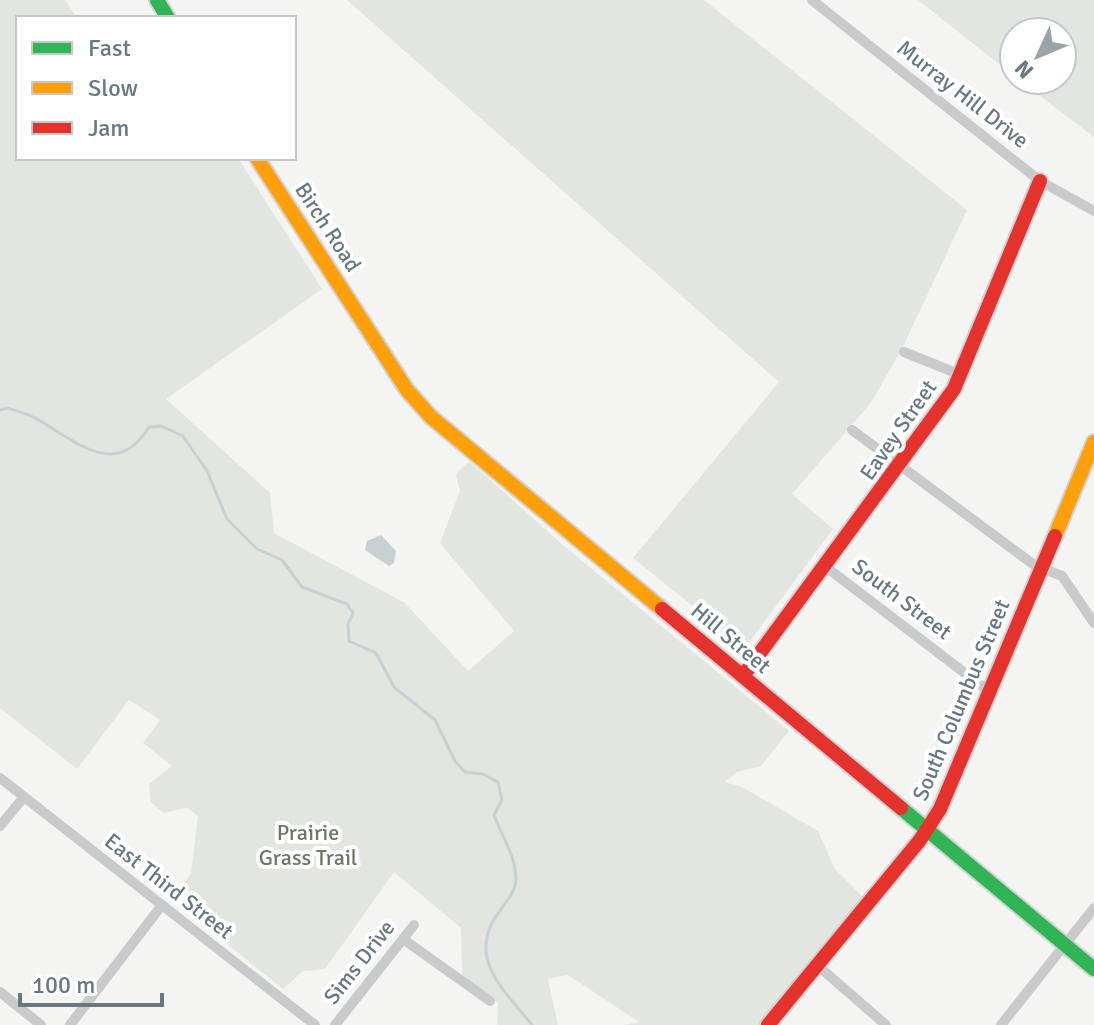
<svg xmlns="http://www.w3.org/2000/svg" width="1094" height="1025" font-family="Signika,sans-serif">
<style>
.green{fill:#e3e6e0}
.water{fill:#c7d1d3}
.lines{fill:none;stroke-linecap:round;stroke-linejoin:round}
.stream{stroke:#c7d1d3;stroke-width:3}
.fast-casing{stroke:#d1d2d3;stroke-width:18}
.slow-casing{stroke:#d1d2d3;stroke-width:18}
.jam-casing{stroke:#d1d2d3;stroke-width:18}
.street{stroke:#c9cacb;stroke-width:10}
.fast{stroke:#30b455;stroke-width:14}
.slow{stroke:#ff9f0a;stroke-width:14}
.jam{stroke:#e5322d;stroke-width:14}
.labels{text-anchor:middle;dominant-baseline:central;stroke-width:8;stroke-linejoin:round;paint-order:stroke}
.street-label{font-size:22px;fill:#667882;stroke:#fff}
.park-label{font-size:22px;fill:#6b7964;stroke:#fff}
</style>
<rect width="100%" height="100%" fill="#f4f4f3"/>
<!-- green -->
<g class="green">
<path d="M 0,0 L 65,0 L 77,18 L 18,18 L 18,158 L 238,158 L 322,289 L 166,399 L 270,493 L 274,533 L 405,603 L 468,671 L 514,631 L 440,543 L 460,491 L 456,474 L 469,461 L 564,546 L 789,731 L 761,766 L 737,772 L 725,782 L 742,787 L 818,831 L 835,869 L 865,899 L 761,1025 L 624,1025 L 639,1022 L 568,975 L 548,979 L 558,1025 L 497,1025 L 498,1004 L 462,975 L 461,928 L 394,872 L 325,969 L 303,971 L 283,989 L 171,899 L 191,874 L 198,816 L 187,808 L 163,813 L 151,802 L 149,784 L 172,766 L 143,743 L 160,720 L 129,700 L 77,769 L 0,708 Z"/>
<path d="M 347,0 L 704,0 L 967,210 L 901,351 L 870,404 L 792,494 L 833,529 L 745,648 L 633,558 L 779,382 Z"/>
<path d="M 918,0 L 1094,0 L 1094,137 L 1019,80 L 1062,80 L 1062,32 L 1014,32 L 1014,76 Z"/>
</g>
<!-- water -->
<path class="water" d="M 381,535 L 396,551 L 394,563 L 389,566 L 365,550 L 367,541 Z"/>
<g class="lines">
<!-- stream -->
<path class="stream" d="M 0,410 L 7,408 C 17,411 28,414 37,419 C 76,441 116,481 149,427 L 161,426 L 183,436 L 207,471 L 227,519 L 257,549 L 282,560 L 302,587 L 347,604 L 353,613 L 348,624 L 349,641 L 376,653 L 394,687 L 435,720 L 455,761 L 465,772 L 483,774 L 498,782 L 502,800 L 494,815 C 502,837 520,863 515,886 C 511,899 498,911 492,923 C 471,964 508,994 532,1025"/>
<defs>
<g id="fast">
<path d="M 157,0 L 168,18"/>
<path d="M 901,808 L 1094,969"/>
</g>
<g id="slow">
<path d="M 257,158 L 407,390 L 431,417 L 662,609"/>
<path d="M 1055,536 L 1094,442"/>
</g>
<g id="jam">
<path d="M 662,609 L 901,808"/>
<path d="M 743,676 L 954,389 L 1040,181"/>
<path d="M 768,1025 L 920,840 L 940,809 L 1055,536"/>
</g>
</defs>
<!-- fast casing -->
<use href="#fast" class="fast-casing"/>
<!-- slow casing -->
<use href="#slow" class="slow-casing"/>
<!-- jam casing -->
<use href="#jam" class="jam-casing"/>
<!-- street -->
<g class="street">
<path d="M 812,0 L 1040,181 L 1094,211"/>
<path d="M 904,352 L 961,375"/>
<path d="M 852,430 L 1041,570"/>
<path d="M 826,567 L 991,693"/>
<path d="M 1042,568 L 1062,576 L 1094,623"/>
<path d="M 0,778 L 315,1025"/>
<path d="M 0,826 L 24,797"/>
<path d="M 403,939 L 490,1001"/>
<path d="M 817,965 L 886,1025"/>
<path d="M 0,992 L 41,1025"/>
<path d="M 70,1025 L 162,905"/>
<path d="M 335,1025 L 414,925"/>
<path d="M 1001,1025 L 1094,908"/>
</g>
<!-- fast -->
<use href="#fast" class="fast"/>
<!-- slow -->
<use href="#slow" class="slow"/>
<!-- jam -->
<use href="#jam" class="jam"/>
</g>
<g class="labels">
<!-- street labels -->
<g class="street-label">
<text transform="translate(963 94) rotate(38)">Murray Hill Drive</text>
<text transform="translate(328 227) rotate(57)">Birch Road</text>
<text transform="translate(898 430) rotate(-55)">Eavey Street</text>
<text transform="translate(902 599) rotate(37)">South Street</text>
<text transform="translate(731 638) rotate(40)">Hill Street</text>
<text transform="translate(961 700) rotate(-67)">South Columbus Street</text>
<text transform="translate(169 886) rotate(38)">East Third Street</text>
<text transform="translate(359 962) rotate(-52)">Sims Drive</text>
</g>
<!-- park labels -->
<g class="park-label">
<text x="308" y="832">Prairie<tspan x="308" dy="25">Grass Trail</tspan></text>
</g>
</g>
<!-- legend -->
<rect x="16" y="16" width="280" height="144" fill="#ffffff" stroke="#c2c9cd" stroke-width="2"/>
<rect x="32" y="42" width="40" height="12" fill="#30b455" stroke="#c2c9cd" stroke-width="2"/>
<text x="88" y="56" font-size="24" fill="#667882">Fast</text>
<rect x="32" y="82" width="40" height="12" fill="#ff9f0a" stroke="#c2c9cd" stroke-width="2"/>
<text x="88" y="96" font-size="24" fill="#667882">Slow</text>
<rect x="32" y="122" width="40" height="12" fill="#e5322d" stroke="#c2c9cd" stroke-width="2"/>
<text x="88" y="136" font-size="24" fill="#667882">Jam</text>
<!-- north arrow -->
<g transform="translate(1038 56) rotate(226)"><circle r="38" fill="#ffffff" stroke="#c2c9cd" stroke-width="2"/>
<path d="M0-6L14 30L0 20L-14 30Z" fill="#98a3aa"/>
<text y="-12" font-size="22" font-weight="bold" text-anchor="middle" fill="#667882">N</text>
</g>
<!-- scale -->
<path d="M20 993v12h142v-12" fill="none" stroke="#667882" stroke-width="4"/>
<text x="32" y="993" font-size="24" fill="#667882" stroke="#ffffff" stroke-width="6" paint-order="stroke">100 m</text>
</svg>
